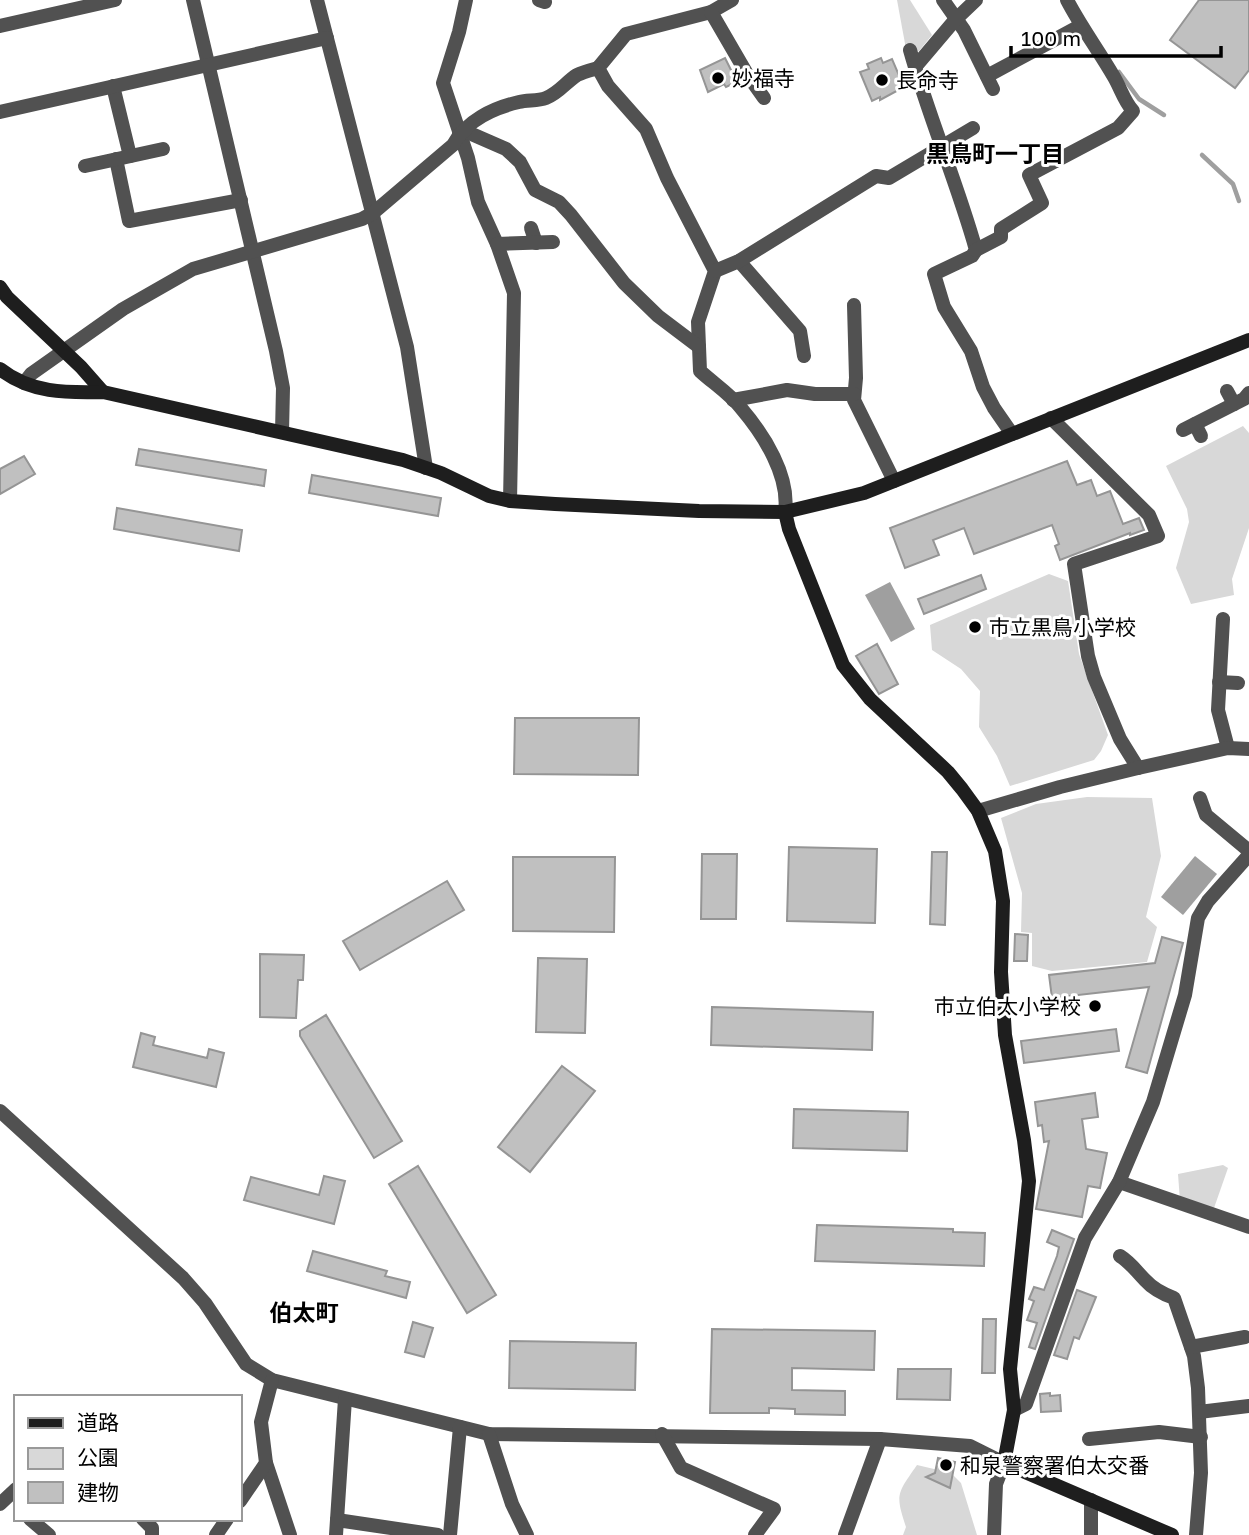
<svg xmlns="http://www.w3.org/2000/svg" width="1249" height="1535" font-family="'Golos Text','Noto Sans JP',sans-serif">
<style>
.green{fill:#d8d8d8}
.water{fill:#9f9f9f}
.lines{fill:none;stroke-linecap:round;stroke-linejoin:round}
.stream{stroke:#9f9f9f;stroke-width:4.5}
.building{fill:#c0c0c0;stroke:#959595;stroke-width:2}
.street{stroke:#515151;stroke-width:14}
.secondary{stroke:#1e1e1e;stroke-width:14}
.poi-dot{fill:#000;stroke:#fff;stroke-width:2.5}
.labels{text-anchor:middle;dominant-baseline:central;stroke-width:6;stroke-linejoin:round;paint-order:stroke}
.poi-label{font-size:21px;fill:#000;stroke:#fff;text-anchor:start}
.neighbourhood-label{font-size:23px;font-weight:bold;fill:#000;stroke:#fff}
</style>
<rect width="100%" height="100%" fill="#fff"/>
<!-- green -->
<g class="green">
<path d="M 897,0 L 910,0 L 932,35 L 919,51 L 906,49 Z"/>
<path d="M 1243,426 L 1249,433 L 1249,528 L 1232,579 L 1234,595 L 1191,604 L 1176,568 L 1189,522 L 1187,509 L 1166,466 Z"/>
<path d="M 1049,574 L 1068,581 L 1079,654 L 1108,735 L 1101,751 L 1094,760 L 1010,786 L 997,756 L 979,727 L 980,691 L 961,669 L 932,650 L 930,625 Z"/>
<path d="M 1087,797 L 1152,798 L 1161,856 L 1146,917 L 1157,927 L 1147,962 L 1052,971 L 1032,966 L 1032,933 L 1021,932 L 1022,893 L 1001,818 L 1036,804 Z"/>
<path d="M 1223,1165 L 1228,1168 L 1214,1208 L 1180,1201 L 1178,1174 Z"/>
<path d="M 917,1465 L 951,1473 L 961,1483 L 977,1535 L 903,1535 L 906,1527 C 895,1494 897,1494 917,1465 Z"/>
</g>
<!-- water -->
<g class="water">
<path d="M 890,582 L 915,629 L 891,642 L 865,595 Z"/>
<path d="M 1195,856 L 1217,874 L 1183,915 L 1161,897 Z"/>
</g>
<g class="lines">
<!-- stream -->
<g class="stream">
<path d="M 1119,72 L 1139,99 L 1164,115"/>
<path d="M 1202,155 L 1233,184 L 1239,201"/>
</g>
</g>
<!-- building -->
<g class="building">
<path d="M 1199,0 L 1249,0 L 1249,70 L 1235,88 L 1170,40 Z"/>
<path d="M 725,58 L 737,82 L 726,87 L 724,84 L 708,92 L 700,70 Z"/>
<path d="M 881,58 L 883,63 L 892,59 L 904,87 L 880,100 L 880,97 L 872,101 L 860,72 L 869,69 L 867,64 Z"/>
<path d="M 139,449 L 266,470 L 264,486 L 136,465 Z"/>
<path d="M 24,456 L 35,474 L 0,494 L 0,469 Z"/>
<path d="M 1067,461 L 1077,485 L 1091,480 L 1097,496 L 1110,491 L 1123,524 L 1139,518 L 1144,530 L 1130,535 L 1130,533 L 1060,560 L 1055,546 L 1059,544 L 1052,525 L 974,554 L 964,528 L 933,540 L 939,555 L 905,568 L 890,528 Z"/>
<path d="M 312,475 L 441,498 L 438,516 L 309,493 Z"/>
<path d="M 117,508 L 242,530 L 239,551 L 114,529 Z"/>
<path d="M 981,575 L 986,589 L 924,614 L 918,599 Z"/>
<path d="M 877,644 L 898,684 L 879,694 L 856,656 Z"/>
<path d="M 515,718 L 639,718 L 638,775 L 514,774 Z"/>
<path d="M 789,847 L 877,849 L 875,923 L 787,921 Z"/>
<path d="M 932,852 L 947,852 L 945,925 L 930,924 Z"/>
<path d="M 702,854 L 737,854 L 736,919 L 701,919 Z"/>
<path d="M 513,857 L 615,857 L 614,932 L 513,931 Z"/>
<path d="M 447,881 L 464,910 L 360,970 L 343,941 Z"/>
<path d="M 1015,934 L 1028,935 L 1027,961 L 1014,961 Z"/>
<path d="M 1162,937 L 1183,943 L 1147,1073 L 1126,1067 L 1149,987 L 1052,998 L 1049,975 L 1155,963 Z"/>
<path d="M 260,954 L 304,955 L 303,980 L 298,980 L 296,1018 L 260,1017 Z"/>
<path d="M 538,958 L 587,959 L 585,1033 L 536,1032 Z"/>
<path d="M 712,1007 L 873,1012 L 872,1050 L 711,1045 Z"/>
<path d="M 326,1015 L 402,1141 L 374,1158 L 300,1036 L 300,1031 Z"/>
<path d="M 1116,1029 L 1119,1051 L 1024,1063 L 1021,1041 Z"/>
<path d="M 141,1033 L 155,1037 L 153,1045 L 207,1058 L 209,1049 L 224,1053 L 216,1087 L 133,1067 Z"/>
<path d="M 562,1066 L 595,1091 L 530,1172 L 498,1147 Z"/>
<path d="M 1095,1093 L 1098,1117 L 1082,1119 L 1086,1149 L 1107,1153 L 1100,1188 L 1088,1186 L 1082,1217 L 1036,1209 L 1049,1141 L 1044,1142 L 1042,1125 L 1038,1126 L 1035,1102 Z"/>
<path d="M 794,1109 L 908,1112 L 907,1151 L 793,1148 Z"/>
<path d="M 418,1166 L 496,1295 L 467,1313 L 389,1184 Z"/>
<path d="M 324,1176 L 345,1181 L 334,1224 L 244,1200 L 251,1177 L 319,1195 Z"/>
<path d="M 817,1225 L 953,1229 L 953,1232 L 985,1233 L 984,1266 L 815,1261 Z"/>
<path d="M 1052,1230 L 1074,1239 L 1035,1349 L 1029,1347 L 1037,1323 L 1027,1320 L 1034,1301 L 1029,1299 L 1034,1287 L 1044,1290 L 1057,1256 L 1059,1247 L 1047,1242 Z"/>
<path d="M 313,1251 L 387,1271 L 385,1276 L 410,1282 L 406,1298 L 307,1271 Z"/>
<path d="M 1077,1290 L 1096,1297 L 1079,1339 L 1074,1337 L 1067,1359 L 1054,1355 Z"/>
<path d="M 983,1319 L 996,1319 L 995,1373 L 982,1373 Z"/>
<path d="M 413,1322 L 433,1328 L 424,1357 L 405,1352 Z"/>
<path d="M 712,1329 L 875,1331 L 874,1370 L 792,1368 L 792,1390 L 845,1391 L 845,1415 L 795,1414 L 795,1409 L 769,1408 L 769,1413 L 710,1413 Z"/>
<path d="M 510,1341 L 636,1343 L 635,1390 L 509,1388 Z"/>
<path d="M 898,1369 L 951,1369 L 950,1400 L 897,1399 Z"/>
<path d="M 1050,1393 L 1050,1396 L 1060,1395 L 1061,1411 L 1041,1412 L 1040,1394 Z"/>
<path d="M 938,1458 L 955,1462 L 950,1488 L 926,1477 L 935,1473 Z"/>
</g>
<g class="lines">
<!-- street -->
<g class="street">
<path d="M 193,0 L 276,351 L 283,388 L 282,432"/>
<path d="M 317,0 L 407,347 L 426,468"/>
<path d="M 466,0 L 459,32 L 443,83 L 468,158 L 478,202 L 497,244 L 514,293 L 510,501"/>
<path d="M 539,0 L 545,2"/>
<path d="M 732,0 L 711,12 L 626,34 L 598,68 L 608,86 L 646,129 L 667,178 L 715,271 L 698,322 L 700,371 C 713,383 730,394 741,408 C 764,435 790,476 785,512"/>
<path d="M 943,0 L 964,30 L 993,89"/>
<path d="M 711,12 L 747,74 L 764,98"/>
<path d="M 0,26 L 115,0"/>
<path d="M 910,50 C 929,118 957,182 976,250 L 972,256 L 934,274 L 944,307 L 971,351 L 983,387 L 994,408 L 1012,434"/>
<path d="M 916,66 L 955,20 L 976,0"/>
<path d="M 987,76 L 1080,26"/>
<path d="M 113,86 L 130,156"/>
<path d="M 0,112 L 327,38"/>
<path d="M 459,134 L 467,132 L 506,149 L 520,162 L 535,190 L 559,202 L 571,215 L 624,283 L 658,316 L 699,347"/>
<path d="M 116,159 L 129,221 L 241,200"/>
<path d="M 85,166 L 163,149"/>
<path d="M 531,228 L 536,243"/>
<path d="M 497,244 L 553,242"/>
<path d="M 976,250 L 1001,237 L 1001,229 L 1042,203 L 1029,175 L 1118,128 L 1133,111 C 1124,101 1121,89 1114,77 C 1099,51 1081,27 1067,0"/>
<path d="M 739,261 L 800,331 L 804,356"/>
<path d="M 715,271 L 739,261 L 876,176 L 889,178 L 973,128"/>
<path d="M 854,305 L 856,378 L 854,400 L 894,481"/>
<path d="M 24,383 L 31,374 L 123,309 L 193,269 L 362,219 L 373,213 L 453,145 C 466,121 493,108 519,102 C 528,100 538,101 546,98 C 559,93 566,82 577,75 C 583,72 591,70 598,68"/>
<path d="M 1227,391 L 1234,404"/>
<path d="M 733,400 L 787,390 L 815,394 L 854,394"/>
<path d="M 1051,418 L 1149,515 L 1158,536 L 1074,564 L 1088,656 L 1094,677 L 1120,739 L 1138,768"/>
<path d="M 1195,424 L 1201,436"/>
<path d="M 1183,430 L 1244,399 L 1249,393"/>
<path d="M 1223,619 L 1218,710 L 1228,748"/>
<path d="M 1219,682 L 1238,683"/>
<path d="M 1200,798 L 1206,815 L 1249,851"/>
<path d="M 978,811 L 1060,787 L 1138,768 L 1228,748 L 1249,749"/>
<path d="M 0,1111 L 183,1278 L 205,1303 L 246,1364 L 272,1380 L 489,1434 L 880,1439 L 970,1446 L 1004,1463 L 996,1484 L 994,1535"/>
<path d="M 1119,1182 L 1249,1227"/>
<path d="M 1120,1256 C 1131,1263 1136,1271 1145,1280 C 1153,1289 1163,1294 1174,1298 L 1194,1356 L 1198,1388 L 1201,1473 L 1196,1535"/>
<path d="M 1191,1347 L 1245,1337"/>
<path d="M 1014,1410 L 1026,1404 L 1085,1238 L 1119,1182 L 1153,1102 L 1185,995 L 1198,918 L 1208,901 L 1249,855"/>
<path d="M 1199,1412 L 1249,1406"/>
<path d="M 489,1434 L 512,1504 L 527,1535"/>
<path d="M 662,1434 L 681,1468 L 774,1509 L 755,1535"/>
<path d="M 1089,1439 L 1159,1432 L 1201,1437"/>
<path d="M 266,1463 L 290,1535"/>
<path d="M 240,1501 L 266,1463 L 261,1422 L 272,1380"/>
<path d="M 0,1504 L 16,1489"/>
<path d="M 30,1519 L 49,1535"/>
<path d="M 143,1519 L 152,1528 L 152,1535"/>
<path d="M 337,1520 L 438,1535"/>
<path d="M 216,1535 L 227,1519"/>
<path d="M 336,1535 L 345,1399"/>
<path d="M 450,1535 L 460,1427"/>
<path d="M 845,1535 L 880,1439"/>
<path d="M 1091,1535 L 1091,1500"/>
</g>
<!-- secondary -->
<g class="secondary">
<path d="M 0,287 L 7,297 L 81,367 L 103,392"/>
<path d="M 0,369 C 30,393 66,393 103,392 L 403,460 L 441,473 L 489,496 L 510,501 L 555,504 L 699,511 L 785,512 L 864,493 L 1249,340"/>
<path d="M 785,512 L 789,529 L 843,665 L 870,699 L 948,772 L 962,789 L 978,811 L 995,851 L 1003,901 L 1001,972 L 1005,1035 L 1024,1140 L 1029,1181 L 1010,1369 L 1014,1410 L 1004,1463 L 1172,1535"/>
</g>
</g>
<!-- markers -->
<g class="poi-dot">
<circle cx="718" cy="78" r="7"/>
<circle cx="882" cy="80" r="7"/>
<circle cx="975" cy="627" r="7"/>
<circle cx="1095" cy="1006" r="7"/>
<circle cx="946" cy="1465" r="7"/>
</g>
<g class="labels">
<!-- poi labels -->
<g class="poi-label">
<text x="732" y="78">妙福寺</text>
<text x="896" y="80">長命寺</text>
<text x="989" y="627">市立黒鳥小学校</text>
<text x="1081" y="1006" text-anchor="end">市立伯太小学校</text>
<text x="960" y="1465">和泉警察署伯太交番</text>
</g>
<!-- neighbourhood labels -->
<g class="neighbourhood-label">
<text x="995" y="153">黒鳥町一丁目</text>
<text x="304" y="1312">伯太町</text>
</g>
</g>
<!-- legend -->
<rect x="14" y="1395" width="228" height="126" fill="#ffffff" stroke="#999999" stroke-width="2"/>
<rect x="28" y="1418" width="35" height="10" fill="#1e1e1e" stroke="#999999" stroke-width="2"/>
<text x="77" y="1430" font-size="21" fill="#000000">道路</text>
<rect x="28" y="1448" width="35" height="21" fill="#d8d8d8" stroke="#999999" stroke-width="2"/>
<text x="77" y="1465" font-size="21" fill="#000000">公園</text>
<rect x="28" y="1482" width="35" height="21" fill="#c0c0c0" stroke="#999999" stroke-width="2"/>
<text x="77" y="1500" font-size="21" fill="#000000">建物</text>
<!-- scale -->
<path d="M1011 46v10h210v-10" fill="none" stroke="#000000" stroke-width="3.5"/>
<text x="1021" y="46" font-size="21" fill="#000000" stroke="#ffffff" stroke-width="5" paint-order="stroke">100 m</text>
</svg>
